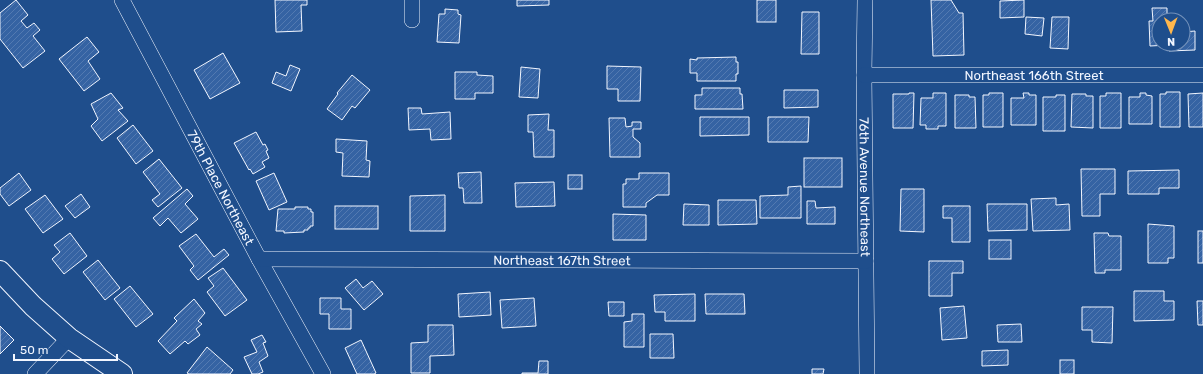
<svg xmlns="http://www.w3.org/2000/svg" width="1203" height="374" font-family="Rubik,sans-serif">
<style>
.building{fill:url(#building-hatch);stroke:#f2f6ff}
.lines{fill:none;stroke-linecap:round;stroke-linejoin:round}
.minor-casing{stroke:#f2f6ff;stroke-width:16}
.major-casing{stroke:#f2f6ff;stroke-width:22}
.minor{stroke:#1f4e8c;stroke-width:15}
.major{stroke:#1f4e8c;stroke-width:20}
.labels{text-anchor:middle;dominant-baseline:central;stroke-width:3;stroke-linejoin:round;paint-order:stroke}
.street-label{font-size:13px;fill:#f2f6ff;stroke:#1f4e8c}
</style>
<defs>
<pattern id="building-hatch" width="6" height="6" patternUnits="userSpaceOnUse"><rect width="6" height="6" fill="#3563a3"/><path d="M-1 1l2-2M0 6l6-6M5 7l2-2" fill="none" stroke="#537ab1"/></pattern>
</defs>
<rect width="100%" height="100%" fill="#1f4e8c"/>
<!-- building -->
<g class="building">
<path d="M 16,0 L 28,15 L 21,21 L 27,28 L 34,23 L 40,30 L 33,36 L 45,51 L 23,68 L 0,39 L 0,13 Z"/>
<path d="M 275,0 L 307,0 L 307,5 L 301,5 L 302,31 L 276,32 Z"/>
<path d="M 517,0 L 549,0 L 549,5 L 517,6 Z"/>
<rect x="757" y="0" width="19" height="22"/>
<path d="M 931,0 L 951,0 L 959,13 L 963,13 L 964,55 L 933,56 Z"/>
<path d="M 1024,0 L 1024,17 L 1000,18 L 1000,1 Z"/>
<path d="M 1152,8 L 1167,8 L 1167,20 L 1172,20 L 1159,20 L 1159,44 L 1183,44 L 1183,32 L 1195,31 L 1195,50 L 1169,51 L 1169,45 L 1150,46 L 1149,21 L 1153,21 Z"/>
<path d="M 445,9 L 458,10 L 458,14 L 461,15 L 459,43 L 437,42 L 439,14 L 445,14 Z"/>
<path d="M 802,12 L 819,12 L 819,54 L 801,54 Z"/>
<path d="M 1026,17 L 1044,18 L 1042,36 L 1025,34 Z"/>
<path d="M 1052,17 L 1069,17 L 1068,49 L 1050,48 Z"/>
<path d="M 87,37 L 99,52 L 88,61 L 100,79 L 84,91 L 59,59 Z"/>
<path d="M 223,53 L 240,83 L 210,99 L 194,70 Z"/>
<path d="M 736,57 L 736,62 L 738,62 L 738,74 L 736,74 L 736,81 L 697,81 L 697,73 L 690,73 L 690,59 L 697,60 L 697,58 Z"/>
<path d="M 290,65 L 300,69 L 291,91 L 272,83 L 276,72 L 286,76 Z"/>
<path d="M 607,66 L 641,67 L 640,101 L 618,101 L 618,89 L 607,89 Z"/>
<path d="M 521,67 L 540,69 L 538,98 L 519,97 Z"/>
<path d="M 455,72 L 477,72 L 477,75 L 493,76 L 493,93 L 475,93 L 475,99 L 455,99 Z"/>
<path d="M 352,75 L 370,90 L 355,108 L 352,106 L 342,120 L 327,109 L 338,94 L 337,93 Z"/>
<path d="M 702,88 L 740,88 L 740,94 L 742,94 L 743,109 L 695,109 L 695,95 L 702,95 Z"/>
<path d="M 784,90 L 818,90 L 818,107 L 784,108 Z"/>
<path d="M 1166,92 L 1180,92 L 1180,127 L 1160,127 L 1160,94 L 1166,94 Z"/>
<path d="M 111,93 L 123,108 L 118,110 L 128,121 L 102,141 L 91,126 L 98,119 L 91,104 Z"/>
<path d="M 909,93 L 914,93 L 913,128 L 893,128 L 893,94 L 909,94 Z"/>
<path d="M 933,93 L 946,93 L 946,126 L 938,126 L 938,129 L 926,129 L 926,125 L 920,125 L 921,98 L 933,98 Z"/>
<path d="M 989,93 L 1003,93 L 1003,127 L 983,127 L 983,95 L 989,95 Z"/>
<path d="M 1023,93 L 1029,93 L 1029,95 L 1036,95 L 1036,125 L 1011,125 L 1011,98 L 1024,98 Z"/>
<path d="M 1106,93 L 1121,93 L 1121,128 L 1100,128 L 1100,96 L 1106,96 Z"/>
<path d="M 1140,93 L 1146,93 L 1146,95 L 1152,96 L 1152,124 L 1129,124 L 1129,97 L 1140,97 Z"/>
<path d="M 1203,93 L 1203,127 L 1189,127 L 1188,94 Z"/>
<path d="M 1072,94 L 1086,94 L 1086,96 L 1093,96 L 1093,128 L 1071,127 Z"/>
<path d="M 955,95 L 969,95 L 969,97 L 975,97 L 976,128 L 955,128 Z"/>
<path d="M 1056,95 L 1065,95 L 1065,131 L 1043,131 L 1043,97 L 1056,97 Z"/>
<path d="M 408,108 L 421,108 L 422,114 L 450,112 L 451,139 L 431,140 L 430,129 L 409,130 Z"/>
<path d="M 549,114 L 548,130 L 554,130 L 554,157 L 534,157 L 533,132 L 528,132 L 528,115 Z"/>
<path d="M 700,117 L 749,117 L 749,135 L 700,136 Z"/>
<path d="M 768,117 L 809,117 L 808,142 L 768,142 Z"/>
<path d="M 609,118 L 625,118 L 626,127 L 632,126 L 632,122 L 641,122 L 641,129 L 633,129 L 633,137 L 640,143 L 640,157 L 610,157 Z"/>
<path d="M 133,125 L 153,151 L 136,164 L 117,138 Z"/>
<path d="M 256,132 L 263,145 L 265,144 L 268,150 L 266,151 L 269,158 L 262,162 L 265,167 L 253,174 L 250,169 L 249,170 L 234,143 Z"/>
<path d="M 336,139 L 367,141 L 366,160 L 370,161 L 369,177 L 342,176 L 343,153 L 336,152 Z"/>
<rect x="804" y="158" width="38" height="29"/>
<path d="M 159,159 L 182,188 L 158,207 L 152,200 L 160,194 L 143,172 Z"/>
<path d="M 1081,169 L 1115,169 L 1115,194 L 1100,194 L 1100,216 L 1082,216 Z"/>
<path d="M 1179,170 L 1179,188 L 1159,188 L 1159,194 L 1128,194 L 1128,171 Z"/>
<path d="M 481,172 L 482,203 L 464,203 L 463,188 L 459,188 L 458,173 Z"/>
<path d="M 19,173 L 31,190 L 9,206 L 0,194 L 0,188 Z"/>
<path d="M 274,173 L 287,202 L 269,210 L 256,181 Z"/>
<path d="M 639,173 L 669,173 L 669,195 L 657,195 L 646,203 L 646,207 L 623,207 L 623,184 L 626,184 L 626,179 L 639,179 Z"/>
<rect x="568" y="175" width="14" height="14"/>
<path d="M 554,182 L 555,206 L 516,207 L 515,183 Z"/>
<path d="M 801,186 L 801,218 L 760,218 L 760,196 L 788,195 L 788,187 Z"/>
<path d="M 187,189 L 193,196 L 185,204 L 198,219 L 181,233 L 168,218 L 160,226 L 153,218 Z"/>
<path d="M 901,189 L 924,189 L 924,232 L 900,231 Z"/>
<path d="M 81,194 L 90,207 L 75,218 L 65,206 Z"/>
<path d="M 45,195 L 63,219 L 43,233 L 25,209 Z"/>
<path d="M 445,195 L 445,231 L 410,231 L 410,196 Z"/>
<path d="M 1056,198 L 1056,205 L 1069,204 L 1070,230 L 1033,231 L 1031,199 Z"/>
<path d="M 718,200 L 756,200 L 757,224 L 718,225 Z"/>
<path d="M 807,201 L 815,201 L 816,208 L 835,207 L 835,224 L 807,224 Z"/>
<path d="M 684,204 L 709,205 L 709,225 L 683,225 Z"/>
<path d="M 987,204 L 1027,204 L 1027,230 L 988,231 Z"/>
<rect x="335" y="206" width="43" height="23"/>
<path d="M 943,206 L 970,206 L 970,242 L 952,242 L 952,218 L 943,218 Z"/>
<path d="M 295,207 L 308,207 L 308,209 L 311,209 L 311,212 L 313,212 L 313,226 L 310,226 L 310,228 L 308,228 L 308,230 L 304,230 L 304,232 L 284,233 L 284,231 L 276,231 L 278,209 L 295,209 Z"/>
<path d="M 613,214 L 646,215 L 646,240 L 613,240 Z"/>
<path d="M 1148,224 L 1174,226 L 1174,258 L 1168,258 L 1168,263 L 1148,263 Z"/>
<rect x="1198" y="231" width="5" height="32"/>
<path d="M 70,233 L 87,256 L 64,274 L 52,259 L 60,252 L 54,245 Z"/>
<path d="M 1094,233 L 1108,233 L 1109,236 L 1121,236 L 1121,270 L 1105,270 L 1105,273 L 1095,273 Z"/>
<path d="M 196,234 L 214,257 L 224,249 L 229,255 L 198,280 L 190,270 L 194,266 L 179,246 Z"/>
<rect x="989" y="240" width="22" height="19"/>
<path d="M 98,260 L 120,288 L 105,300 L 83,272 Z"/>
<path d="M 929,261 L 963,261 L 963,273 L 952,273 L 952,296 L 929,296 Z"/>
<path d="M 223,268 L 247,300 L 225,316 L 207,292 L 214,286 L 208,278 Z"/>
<path d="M 356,279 L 363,288 L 372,281 L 383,294 L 364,310 L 345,288 Z"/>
<path d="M 130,286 L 153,314 L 136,327 L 114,299 Z"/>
<path d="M 1134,291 L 1164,291 L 1164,301 L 1174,301 L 1174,320 L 1134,321 Z"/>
<path d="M 490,292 L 491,315 L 459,317 L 458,294 Z"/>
<path d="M 695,294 L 695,321 L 665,321 L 665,312 L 655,312 L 654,295 Z"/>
<path d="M 705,294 L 744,294 L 745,314 L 706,314 Z"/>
<path d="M 320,298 L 341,298 L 341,309 L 351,309 L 351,329 L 329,329 L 329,314 L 320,314 Z"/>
<path d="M 534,298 L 536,326 L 502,328 L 500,300 Z"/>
<path d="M 194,299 L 205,313 L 198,321 L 202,324 L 196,329 L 200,335 L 188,344 L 185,341 L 170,354 L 158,341 L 177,321 L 174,318 Z"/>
<path d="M 1197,301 L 1203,301 L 1203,325 L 1198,325 Z"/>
<path d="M 608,302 L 624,302 L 624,316 L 609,316 Z"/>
<path d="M 964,306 L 967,338 L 942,340 L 940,308 Z"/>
<path d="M 1082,307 L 1113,307 L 1112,343 L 1092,342 L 1092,330 L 1082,330 Z"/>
<path d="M 632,314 L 644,314 L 644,347 L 624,347 L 624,322 L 632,321 Z"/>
<path d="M 1021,324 L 1022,342 L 998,342 L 997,325 Z"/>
<path d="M 428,325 L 453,325 L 454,355 L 430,356 L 430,373 L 411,373 L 411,343 L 428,342 Z"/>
<path d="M 0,326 L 14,340 L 0,354 Z"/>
<path d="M 650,334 L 673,334 L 674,358 L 650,358 Z"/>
<path d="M 262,335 L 266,342 L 263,343 L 268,356 L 259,362 L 263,372 L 258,374 L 252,374 L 244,357 L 257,352 L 251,340 Z"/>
<path d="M 361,340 L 376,373 L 374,374 L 357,374 L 345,348 Z"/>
<path d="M 207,347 L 233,370 L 230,374 L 189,374 L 187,373 Z"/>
<path d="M 1008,350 L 1008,365 L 982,366 L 982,351 Z"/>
<rect x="1060" y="360" width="14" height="14"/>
<path d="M 539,361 L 548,361 L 548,374 L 522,374 L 522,373 L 538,373 Z"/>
<path d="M 812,369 L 824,369 L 823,374 L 812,374 Z"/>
</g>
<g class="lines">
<defs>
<g id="minor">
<path id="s1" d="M 122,0 L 259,259 L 323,374"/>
<path id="s2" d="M 865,0 L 864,75 L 867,374"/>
<path d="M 412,20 L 412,0"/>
<path id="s3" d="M 864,75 L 1203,75"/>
<path id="s4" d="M 259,259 L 866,261"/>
<path d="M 35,374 L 69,338"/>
</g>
<path id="major" d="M 0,271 L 33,306 L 69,338 L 122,374"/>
</defs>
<!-- minor casing -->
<use href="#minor" class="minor-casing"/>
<!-- major casing -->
<use href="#major" class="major-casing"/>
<!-- minor -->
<use href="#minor" class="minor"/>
<!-- major -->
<use href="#major" class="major"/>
</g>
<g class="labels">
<!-- street labels -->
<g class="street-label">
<text stroke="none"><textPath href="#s3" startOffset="170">Northeast 166th Street</textPath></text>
<text stroke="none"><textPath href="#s2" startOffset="187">76th Avenue Northeast</textPath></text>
<text stroke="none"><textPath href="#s1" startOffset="212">79th Place Northeast</textPath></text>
<text stroke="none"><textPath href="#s4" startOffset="303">Northeast 167th Street</textPath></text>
</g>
</g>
<!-- north arrow -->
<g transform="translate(1171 32) rotate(179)"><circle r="19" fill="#1f4e8c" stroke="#7391ba"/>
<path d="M0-3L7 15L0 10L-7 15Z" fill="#ffb74d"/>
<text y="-6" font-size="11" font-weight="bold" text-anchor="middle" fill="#f2f6ff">N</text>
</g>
<!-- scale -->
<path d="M14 354v6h103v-6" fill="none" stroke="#f2f6ff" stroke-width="2"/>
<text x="20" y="354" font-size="12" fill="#f2f6ff" stroke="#1f4e8c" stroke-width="3" paint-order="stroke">50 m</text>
</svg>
